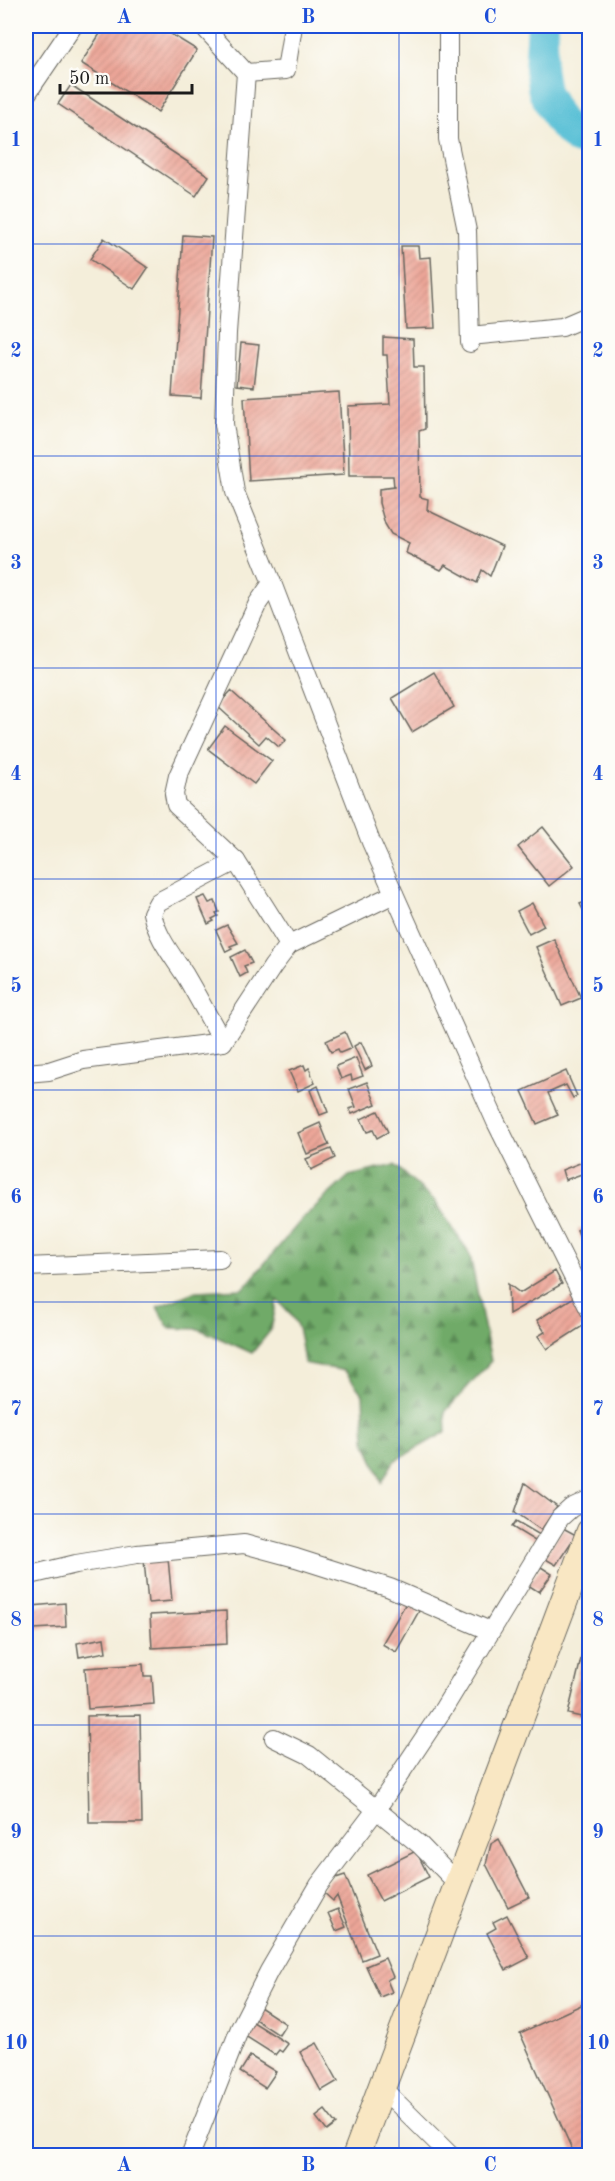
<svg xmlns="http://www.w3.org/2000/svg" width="615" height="2181" font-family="'Old Standard TT',serif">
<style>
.forest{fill:url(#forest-firs);stroke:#466342;stroke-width:1.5}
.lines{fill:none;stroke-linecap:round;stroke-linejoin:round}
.river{stroke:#59c0d6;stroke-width:32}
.building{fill:url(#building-hatch)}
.street-casing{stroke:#68665e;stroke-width:20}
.secondary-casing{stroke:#68665e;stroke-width:29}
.street{stroke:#fff;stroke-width:18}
.secondary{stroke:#f9e7c3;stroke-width:27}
.grid{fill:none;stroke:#1d4ed8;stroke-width:1.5;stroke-opacity:0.55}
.neatline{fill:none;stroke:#1d4ed8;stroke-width:2}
.grid-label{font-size:20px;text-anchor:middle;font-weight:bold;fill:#1d4ed8}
</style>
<defs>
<pattern id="forest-firs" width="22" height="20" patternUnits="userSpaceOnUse" patternTransform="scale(1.5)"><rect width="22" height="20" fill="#6faa68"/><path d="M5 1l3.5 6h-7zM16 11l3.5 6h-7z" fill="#5a8a55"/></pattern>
<pattern id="building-hatch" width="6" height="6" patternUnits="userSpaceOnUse" patternTransform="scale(1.5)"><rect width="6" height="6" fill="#eca698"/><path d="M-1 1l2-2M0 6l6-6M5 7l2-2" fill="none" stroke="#ca8e82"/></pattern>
</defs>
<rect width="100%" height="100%" fill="#fdfcf7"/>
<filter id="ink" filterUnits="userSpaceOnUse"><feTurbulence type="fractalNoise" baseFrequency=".0167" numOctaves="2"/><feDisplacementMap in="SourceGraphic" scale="12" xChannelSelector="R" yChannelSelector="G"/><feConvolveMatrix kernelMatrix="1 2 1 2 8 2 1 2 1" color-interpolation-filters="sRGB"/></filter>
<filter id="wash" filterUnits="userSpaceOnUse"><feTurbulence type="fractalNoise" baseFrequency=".008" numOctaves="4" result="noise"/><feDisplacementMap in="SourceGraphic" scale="24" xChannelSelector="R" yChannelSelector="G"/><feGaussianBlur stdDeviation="1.35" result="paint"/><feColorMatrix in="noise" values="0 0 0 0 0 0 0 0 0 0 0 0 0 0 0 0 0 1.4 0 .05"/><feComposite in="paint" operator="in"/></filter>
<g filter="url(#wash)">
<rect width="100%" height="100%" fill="#f4eeda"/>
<!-- forest -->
<path class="forest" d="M 395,1165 L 436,1202 L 470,1255 L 491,1361 L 445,1412 L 446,1432 L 394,1461 L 382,1482 L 365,1441 L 363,1395 L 345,1371 L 304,1363 C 299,1332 302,1323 277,1300 L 271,1330 L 252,1353 L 199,1329 L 169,1328 L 157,1307 L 196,1291 L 243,1289 L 303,1218 L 349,1176 Z"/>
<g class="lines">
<!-- river -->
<path class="river" d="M 543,26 L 540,68 L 544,92 L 559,120 L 576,138 L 590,142"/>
</g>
<g id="blocks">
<!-- building -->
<g class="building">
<path d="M 105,26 L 158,26 L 197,50 L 158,112 L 81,63 Z"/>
<path d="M 71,85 L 209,176 L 196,196 L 58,104 Z"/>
<path d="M 183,235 L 212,237 L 201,398 L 172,396 Z"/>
<path d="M 104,238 L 148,268 L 134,289 L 90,259 Z"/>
<path d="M 401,246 L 418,246 L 419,258 L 431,257 L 435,328 L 406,329 Z"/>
<path d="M 383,337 L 413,339 L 414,367 L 424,367 L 425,429 L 419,431 L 420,497 L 428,499 L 427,510 L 502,546 L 490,576 L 482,570 L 477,583 L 445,565 L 441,570 L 406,553 L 409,543 L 391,534 L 385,524 L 379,503 L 379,489 L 394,487 L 393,476 L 349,476 L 348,406 L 390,404 L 387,355 L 383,355 Z"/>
<path d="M 241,343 L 259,345 L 254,387 L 237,385 Z"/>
<path d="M 339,392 L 344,475 L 249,481 L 244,398 Z"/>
<path d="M 434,672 L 454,707 L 412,732 L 392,698 Z"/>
<path d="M 231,691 L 286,740 L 279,747 L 266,736 L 259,744 L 217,706 Z"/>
<path d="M 225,726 L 272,761 L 254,784 L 208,749 Z"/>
<path d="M 543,827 L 574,866 L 549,886 L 518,847 Z"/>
<path d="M 205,896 L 209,903 L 215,901 L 219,912 L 216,913 L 218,916 L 212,919 L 214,921 L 208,924 L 197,899 Z"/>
<path d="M 590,900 L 590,923 L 580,904 Z"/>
<path d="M 532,903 L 544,926 L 529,934 L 517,911 Z"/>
<path d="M 227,925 L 238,943 L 230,946 L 232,949 L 226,952 L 216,930 Z"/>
<path d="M 554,939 L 581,998 L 562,1006 L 536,947 Z"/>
<path d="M 245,950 L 252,963 L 244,966 L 247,973 L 240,977 L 231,957 Z"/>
<path d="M 345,1032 L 352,1048 L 340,1053 L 338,1049 L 331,1052 L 326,1041 Z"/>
<path d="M 361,1042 L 372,1066 L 365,1070 L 354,1046 Z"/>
<path d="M 356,1058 L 363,1076 L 352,1080 L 351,1075 L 341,1079 L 336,1066 Z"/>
<path d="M 304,1065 L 306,1070 L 309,1068 L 315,1083 L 298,1091 L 289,1071 Z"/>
<path d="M 566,1071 L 577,1096 L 573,1098 L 566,1085 L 548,1093 L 558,1115 L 537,1124 L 522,1091 Z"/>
<path d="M 367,1082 L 376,1104 L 352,1114 L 349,1109 L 356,1107 L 349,1089 Z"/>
<path d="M 318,1086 L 328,1112 L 320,1115 L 310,1090 Z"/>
<path d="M 378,1111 L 388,1132 L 377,1138 L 373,1130 L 367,1132 L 361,1119 Z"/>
<path d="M 320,1123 L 329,1145 L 307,1154 L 298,1133 Z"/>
<path d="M 331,1149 L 335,1158 L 311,1170 L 306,1159 Z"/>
<path d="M 590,1159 L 590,1171 L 565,1180 L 562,1170 Z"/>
<path d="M 590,1224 L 590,1238 L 582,1242 L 577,1230 Z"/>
<path d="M 555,1271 L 562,1284 L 509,1314 L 508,1284 L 520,1293 Z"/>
<path d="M 574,1297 L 589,1322 L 547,1349 L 538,1336 L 545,1332 L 537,1320 Z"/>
<path d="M 525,1483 L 557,1507 L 541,1530 L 515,1512 Z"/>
<path d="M 516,1521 L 540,1535 L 535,1541 L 512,1527 Z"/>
<path d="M 563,1528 L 576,1535 L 556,1565 L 544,1558 Z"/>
<path d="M 168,1558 L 172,1601 L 148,1603 L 144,1560 Z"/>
<path d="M 541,1567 L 552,1574 L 539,1592 L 528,1585 Z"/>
<path d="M 65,1603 L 66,1627 L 34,1629 L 32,1606 Z"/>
<path d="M 406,1603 L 419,1611 L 396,1652 L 382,1644 Z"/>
<path d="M 226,1611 L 227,1644 L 152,1648 L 150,1615 Z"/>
<path d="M 589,1625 L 590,1625 L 590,1719 L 568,1714 Z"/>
<path d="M 104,1638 L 106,1652 L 79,1657 L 77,1643 Z"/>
<path d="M 143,1664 L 144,1676 L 152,1676 L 154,1704 L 88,1709 L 85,1668 Z"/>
<path d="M 140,1715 L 142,1823 L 89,1823 L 87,1716 Z"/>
<path d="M 499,1839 L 529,1897 L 508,1907 L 486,1864 L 491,1844 Z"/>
<path d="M 416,1851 L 429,1877 L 381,1901 L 367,1875 Z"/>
<path d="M 345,1875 L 377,1954 L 362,1960 L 337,1896 L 333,1901 L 322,1891 L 330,1880 Z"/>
<path d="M 338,1909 L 346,1927 L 336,1931 L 328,1913 Z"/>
<path d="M 507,1915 L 529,1958 L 506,1970 L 487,1933 L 496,1928 L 493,1922 Z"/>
<path d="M 385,1958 L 393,1977 L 387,1980 L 392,1992 L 380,1997 L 366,1966 Z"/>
<path d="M 590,2001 L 590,2156 L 575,2156 L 520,2033 Z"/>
<path d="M 257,2005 L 286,2024 L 279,2035 L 250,2016 Z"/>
<path d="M 250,2020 L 288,2044 L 282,2052 L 279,2050 L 275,2055 L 242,2034 Z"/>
<path d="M 317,2043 L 338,2081 L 321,2091 L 300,2052 Z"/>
<path d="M 250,2056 L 276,2072 L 265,2088 L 240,2072 Z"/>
<path d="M 325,2110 L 336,2124 L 327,2131 L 316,2117 Z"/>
</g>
</g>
</g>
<g filter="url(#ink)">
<use href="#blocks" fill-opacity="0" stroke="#68665e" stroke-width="1.5"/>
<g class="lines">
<defs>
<g id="street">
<path d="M 203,26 L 246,73 L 227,333 L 224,424 L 235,492 L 272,583 L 371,842 L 496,1122 L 590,1311"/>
<path d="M 448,26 L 448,139 L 467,231 L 470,343"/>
<path d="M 246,73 L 286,70 L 293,26"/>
<path d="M 26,95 L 73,26"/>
<path d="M 470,336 L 562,327 L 590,315"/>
<path d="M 272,583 L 258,603 L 178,776 L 174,794 L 176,805 L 236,861 L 289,945"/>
<path d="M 223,1042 C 210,1020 198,997 185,975 C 172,955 157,937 152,913 L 158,902 L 236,861"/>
<path d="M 26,1073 L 49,1071 L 83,1060 L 223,1042 L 273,966 L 289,945 L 394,894"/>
<path d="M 26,1267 L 220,1259"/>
<path d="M 26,1576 L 76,1564 L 137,1554 L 244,1544 L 296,1558 L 390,1588 L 490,1631"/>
<path d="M 274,1738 L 309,1755 L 420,1845 L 457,1883"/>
<path d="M 382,2088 L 451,2156"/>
<path d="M 190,2156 L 240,2028 L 269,1971 L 319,1885 L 376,1810 L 444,1708 L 560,1518 L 571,1508 L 590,1499"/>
</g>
<path id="secondary" d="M 356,2156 L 590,1532"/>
</defs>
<!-- street casing -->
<use href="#street" class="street-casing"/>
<!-- secondary casing -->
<use href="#secondary" class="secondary-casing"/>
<!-- street -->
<use href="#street" class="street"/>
<!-- secondary -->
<use href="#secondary" class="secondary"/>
</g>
</g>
<!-- grid -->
<path class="grid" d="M 216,26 L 216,2156M 399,26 L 399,2156M 26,244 L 590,244M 26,456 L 590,456M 26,668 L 590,668M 26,879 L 590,879M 26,1090 L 590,1090M 26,1302 L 590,1302M 26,1514 L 590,1514M 26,1725 L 590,1725M 26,1936 L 590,1936"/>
<!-- margin -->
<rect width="615" height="2181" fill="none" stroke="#fdfcf7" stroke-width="66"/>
<!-- scale -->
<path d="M60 84v9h132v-9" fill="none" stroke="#1c1c1c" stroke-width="3"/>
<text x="69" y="84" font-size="18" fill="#1c1c1c" stroke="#fdfcf7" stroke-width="4.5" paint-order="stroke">50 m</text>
<rect x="33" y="33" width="549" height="2115" class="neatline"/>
<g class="grid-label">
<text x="124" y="23">A</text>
<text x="308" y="23">B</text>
<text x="490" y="23">C</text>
<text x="16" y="146">1</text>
<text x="598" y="146">1</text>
<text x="16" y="357">2</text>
<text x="598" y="357">2</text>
<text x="16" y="569">3</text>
<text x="598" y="569">3</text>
<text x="16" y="780">4</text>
<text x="598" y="780">4</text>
<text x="16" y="992">5</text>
<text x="598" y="992">5</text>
<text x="16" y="1203">6</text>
<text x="598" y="1203">6</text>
<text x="16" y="1415">7</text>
<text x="598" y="1415">7</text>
<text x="16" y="1626">8</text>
<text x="598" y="1626">8</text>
<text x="16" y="1838">9</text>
<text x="598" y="1838">9</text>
<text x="16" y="2049">10</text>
<text x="598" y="2049">10</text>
<text x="124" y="2171">A</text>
<text x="308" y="2171">B</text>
<text x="490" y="2171">C</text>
</g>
</svg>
